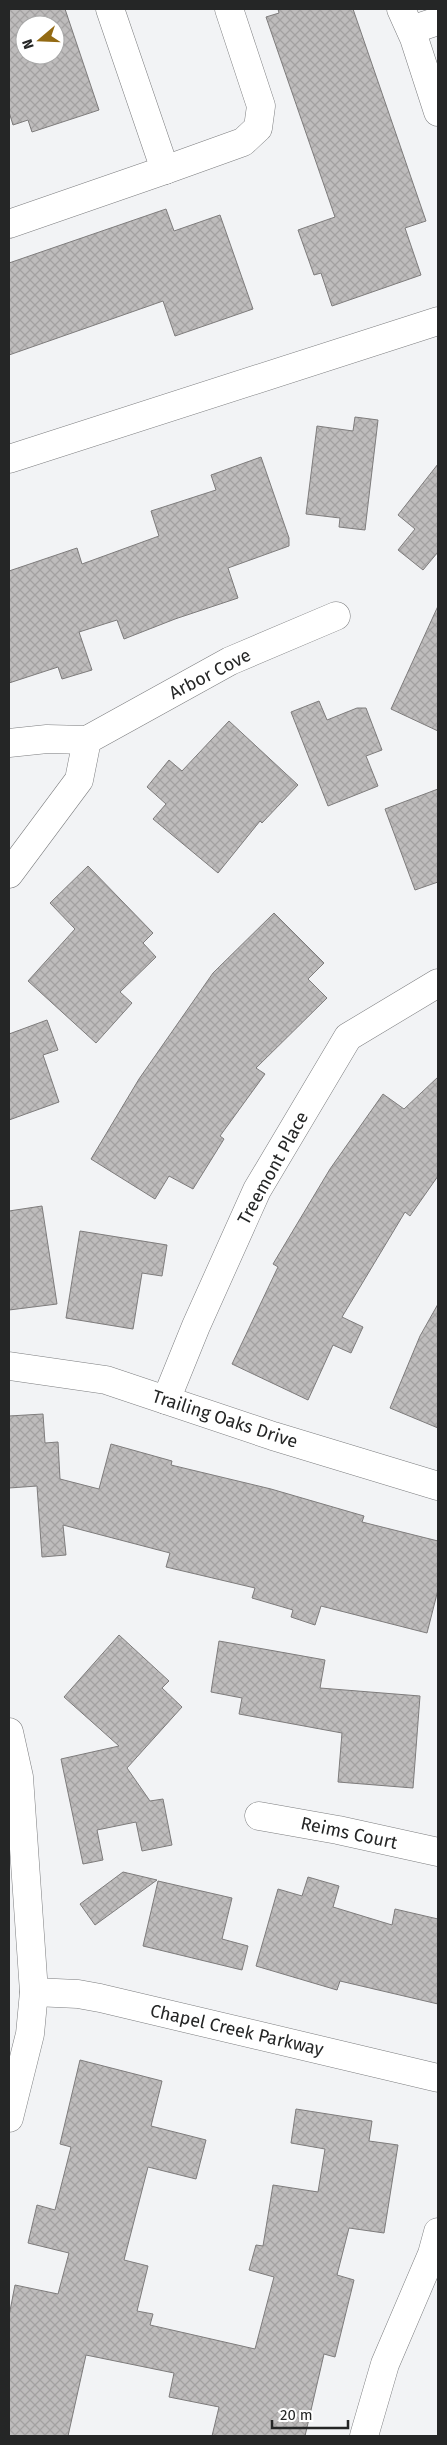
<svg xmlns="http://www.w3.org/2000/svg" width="447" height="2445" font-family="'Fira Sans',sans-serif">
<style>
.building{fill:url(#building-cross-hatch);stroke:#7e7c7c;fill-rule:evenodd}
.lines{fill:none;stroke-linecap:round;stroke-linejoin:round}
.minor-casing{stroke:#7c7d7f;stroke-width:29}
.minor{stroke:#fff;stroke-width:28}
.labels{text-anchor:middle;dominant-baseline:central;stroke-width:4;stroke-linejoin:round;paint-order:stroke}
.street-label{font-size:18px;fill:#252626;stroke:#fff}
</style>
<defs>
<pattern id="building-cross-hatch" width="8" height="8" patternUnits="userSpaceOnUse" patternTransform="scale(1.25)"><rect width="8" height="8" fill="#bebcbc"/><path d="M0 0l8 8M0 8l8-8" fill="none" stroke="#a3a1a1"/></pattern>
</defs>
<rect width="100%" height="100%" fill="#f2f3f5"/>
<!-- building -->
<g class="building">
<path d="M 9,9 L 65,9 L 99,110 L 32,132 L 28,120 L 13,125 L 9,112 ZM 25,25 L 55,25 L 55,55 L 25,55 Z"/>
<path d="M 278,9 L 353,9 L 426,221 L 405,228 L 421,275 L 332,306 L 321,273 L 314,275 L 298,230 L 335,217 L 266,17 L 279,13 Z"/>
<path d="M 166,209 L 174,231 L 220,215 L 253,309 L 175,336 L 163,301 L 9,355 L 9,263 Z"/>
<path d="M 355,417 L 378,420 L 365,530 L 339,527 L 340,518 L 306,514 L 317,426 L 353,431 Z"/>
<path d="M 261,457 L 289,538 L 289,546 L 228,568 L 238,598 L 175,619 L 124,639 L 117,620 L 79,632 L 92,670 L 62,679 L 58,667 L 9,683 L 9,571 L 77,548 L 82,564 L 159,536 L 151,511 L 216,490 L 211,475 Z"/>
<path d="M 438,464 L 438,552 L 423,570 L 398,550 L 415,529 L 398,515 Z"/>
<path d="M 438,606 L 438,731 L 391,709 Z"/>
<path d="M 319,701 L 327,720 L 357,708 L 366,708 L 382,750 L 366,756 L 378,786 L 328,806 L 291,712 Z"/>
<path d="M 229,721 L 298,785 L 262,823 L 260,821 L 218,873 L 153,819 L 166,804 L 147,787 L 169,760 L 182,771 Z"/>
<path d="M 438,789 L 438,882 L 415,890 L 385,809 Z"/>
<path d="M 88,866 L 153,933 L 143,943 L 156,957 L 120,992 L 132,1003 L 96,1043 L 28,981 L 75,929 L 50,903 Z"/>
<path d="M 274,913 L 324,963 L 308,979 L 327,998 L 256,1068 L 265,1074 L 220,1136 L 224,1139 L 193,1189 L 169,1176 L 155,1199 L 91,1159 L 139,1079 L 213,973 Z"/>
<path d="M 47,1020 L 58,1050 L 43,1055 L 59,1102 L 9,1120 L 9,1034 Z"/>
<path d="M 438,1077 L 438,1176 L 410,1216 L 405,1212 L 342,1317 L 363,1327 L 351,1353 L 333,1345 L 308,1400 L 232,1364 L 278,1267 L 273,1264 L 330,1169 L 383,1094 L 404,1109 Z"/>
<path d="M 42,1206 L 57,1304 L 9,1310 L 9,1211 Z"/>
<path d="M 80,1231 L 167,1245 L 162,1276 L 142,1273 L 133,1329 L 66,1318 Z"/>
<path d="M 438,1304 L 438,1428 L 390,1408 L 420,1336 Z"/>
<path d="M 43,1414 L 45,1443 L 58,1442 L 60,1479 L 99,1489 L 111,1444 L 172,1461 L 171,1465 L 271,1489 L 364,1516 L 362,1522 L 438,1541 L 438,1590 L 427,1633 L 321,1606 L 315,1625 L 291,1617 L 293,1610 L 252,1598 L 255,1588 L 166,1567 L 170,1553 L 63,1525 L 66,1555 L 42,1557 L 37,1486 L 9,1488 L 9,1416 Z"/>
<path d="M 119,1635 L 169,1681 L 162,1688 L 182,1707 L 127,1768 L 150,1801 L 163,1799 L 172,1845 L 142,1851 L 136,1822 L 97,1830 L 103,1860 L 83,1864 L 61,1759 L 119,1746 L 64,1697 Z"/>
<path d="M 219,1641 L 325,1660 L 320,1688 L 420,1696 L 413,1788 L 338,1782 L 342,1733 L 239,1714 L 242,1698 L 211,1692 Z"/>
<path d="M 123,1872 L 157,1880 L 95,1925 L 80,1904 Z"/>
<path d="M 308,1877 L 339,1886 L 333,1907 L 392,1925 L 395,1909 L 438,1919 L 438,2004 L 340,1981 L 337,1990 L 256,1966 L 278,1889 L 302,1896 Z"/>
<path d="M 158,1881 L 232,1898 L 222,1939 L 248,1946 L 242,1970 L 143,1946 Z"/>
<path d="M 80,2060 L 162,2081 L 151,2126 L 206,2140 L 196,2179 L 148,2167 L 124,2260 L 148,2266 L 137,2311 L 153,2314 L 150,2325 L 255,2349 L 274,2277 L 249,2270 L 256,2245 L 263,2246 L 273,2185 L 318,2192 L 325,2149 L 291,2143 L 296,2109 L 372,2121 L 369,2141 L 398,2145 L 384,2233 L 349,2228 L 337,2275 L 354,2280 L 335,2357 L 324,2354 L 305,2436 L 212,2436 L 219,2407 L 169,2397 L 174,2373 L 86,2355 L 68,2436 L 9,2436 L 9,2316 L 15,2285 L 58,2294 L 69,2253 L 28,2243 L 37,2205 L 55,2210 L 71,2147 L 60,2144 Z"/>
</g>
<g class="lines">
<defs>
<g id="minor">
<path d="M 401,9 L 414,38 L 438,112"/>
<path d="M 411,30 L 438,21"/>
<path d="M 165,170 L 243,142 L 258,128 L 261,106 L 229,9"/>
<path d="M 9,224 L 165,170 L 110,9"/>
<path d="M 9,459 L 438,321"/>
<path d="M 9,743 L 47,739 L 87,740 L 230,661 L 336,616"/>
<path d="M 9,874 L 79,780 L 87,740"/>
<path d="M 9,1366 L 106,1380 L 273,1436 L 438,1486"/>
<path d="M 166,1400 L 196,1326 L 257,1190 L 348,1037 L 438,983"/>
<path d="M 9,1732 L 19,1777 L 34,1992 L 30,2034 L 9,2118"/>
<path d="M 259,1816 L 338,1830 L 438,1852"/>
<path d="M 34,1992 L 78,1994 L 100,1998 L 438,2078"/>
<path d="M 364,2436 L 385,2364 L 432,2254 L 438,2232"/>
</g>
</defs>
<!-- minor casing -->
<use href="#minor" class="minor-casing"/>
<!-- minor -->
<use href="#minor" class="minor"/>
</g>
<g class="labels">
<!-- street labels -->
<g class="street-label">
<text transform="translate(210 674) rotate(-27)">Arbor Cove</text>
<text transform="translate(273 1168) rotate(-61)">Treemont Place</text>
<text transform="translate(225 1419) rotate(18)">Trailing Oaks Drive</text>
<text transform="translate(349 1833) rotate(12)">Reims Court</text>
<text transform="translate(237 2030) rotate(13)">Chapel Creek Parkway</text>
</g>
</g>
<!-- border -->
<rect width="447" height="2445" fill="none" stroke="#252626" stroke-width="20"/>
<!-- north arrow -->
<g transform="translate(40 40) rotate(251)"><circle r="24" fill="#ffffff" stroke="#a8a8a8"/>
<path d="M0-4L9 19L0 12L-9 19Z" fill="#936a13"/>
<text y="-8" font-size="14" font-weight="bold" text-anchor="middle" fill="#252626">N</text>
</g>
<!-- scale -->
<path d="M272 2420v8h76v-8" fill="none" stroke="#252626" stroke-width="2.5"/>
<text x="280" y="2420" font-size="15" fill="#252626" stroke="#ffffff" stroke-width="4" paint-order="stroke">20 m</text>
</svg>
